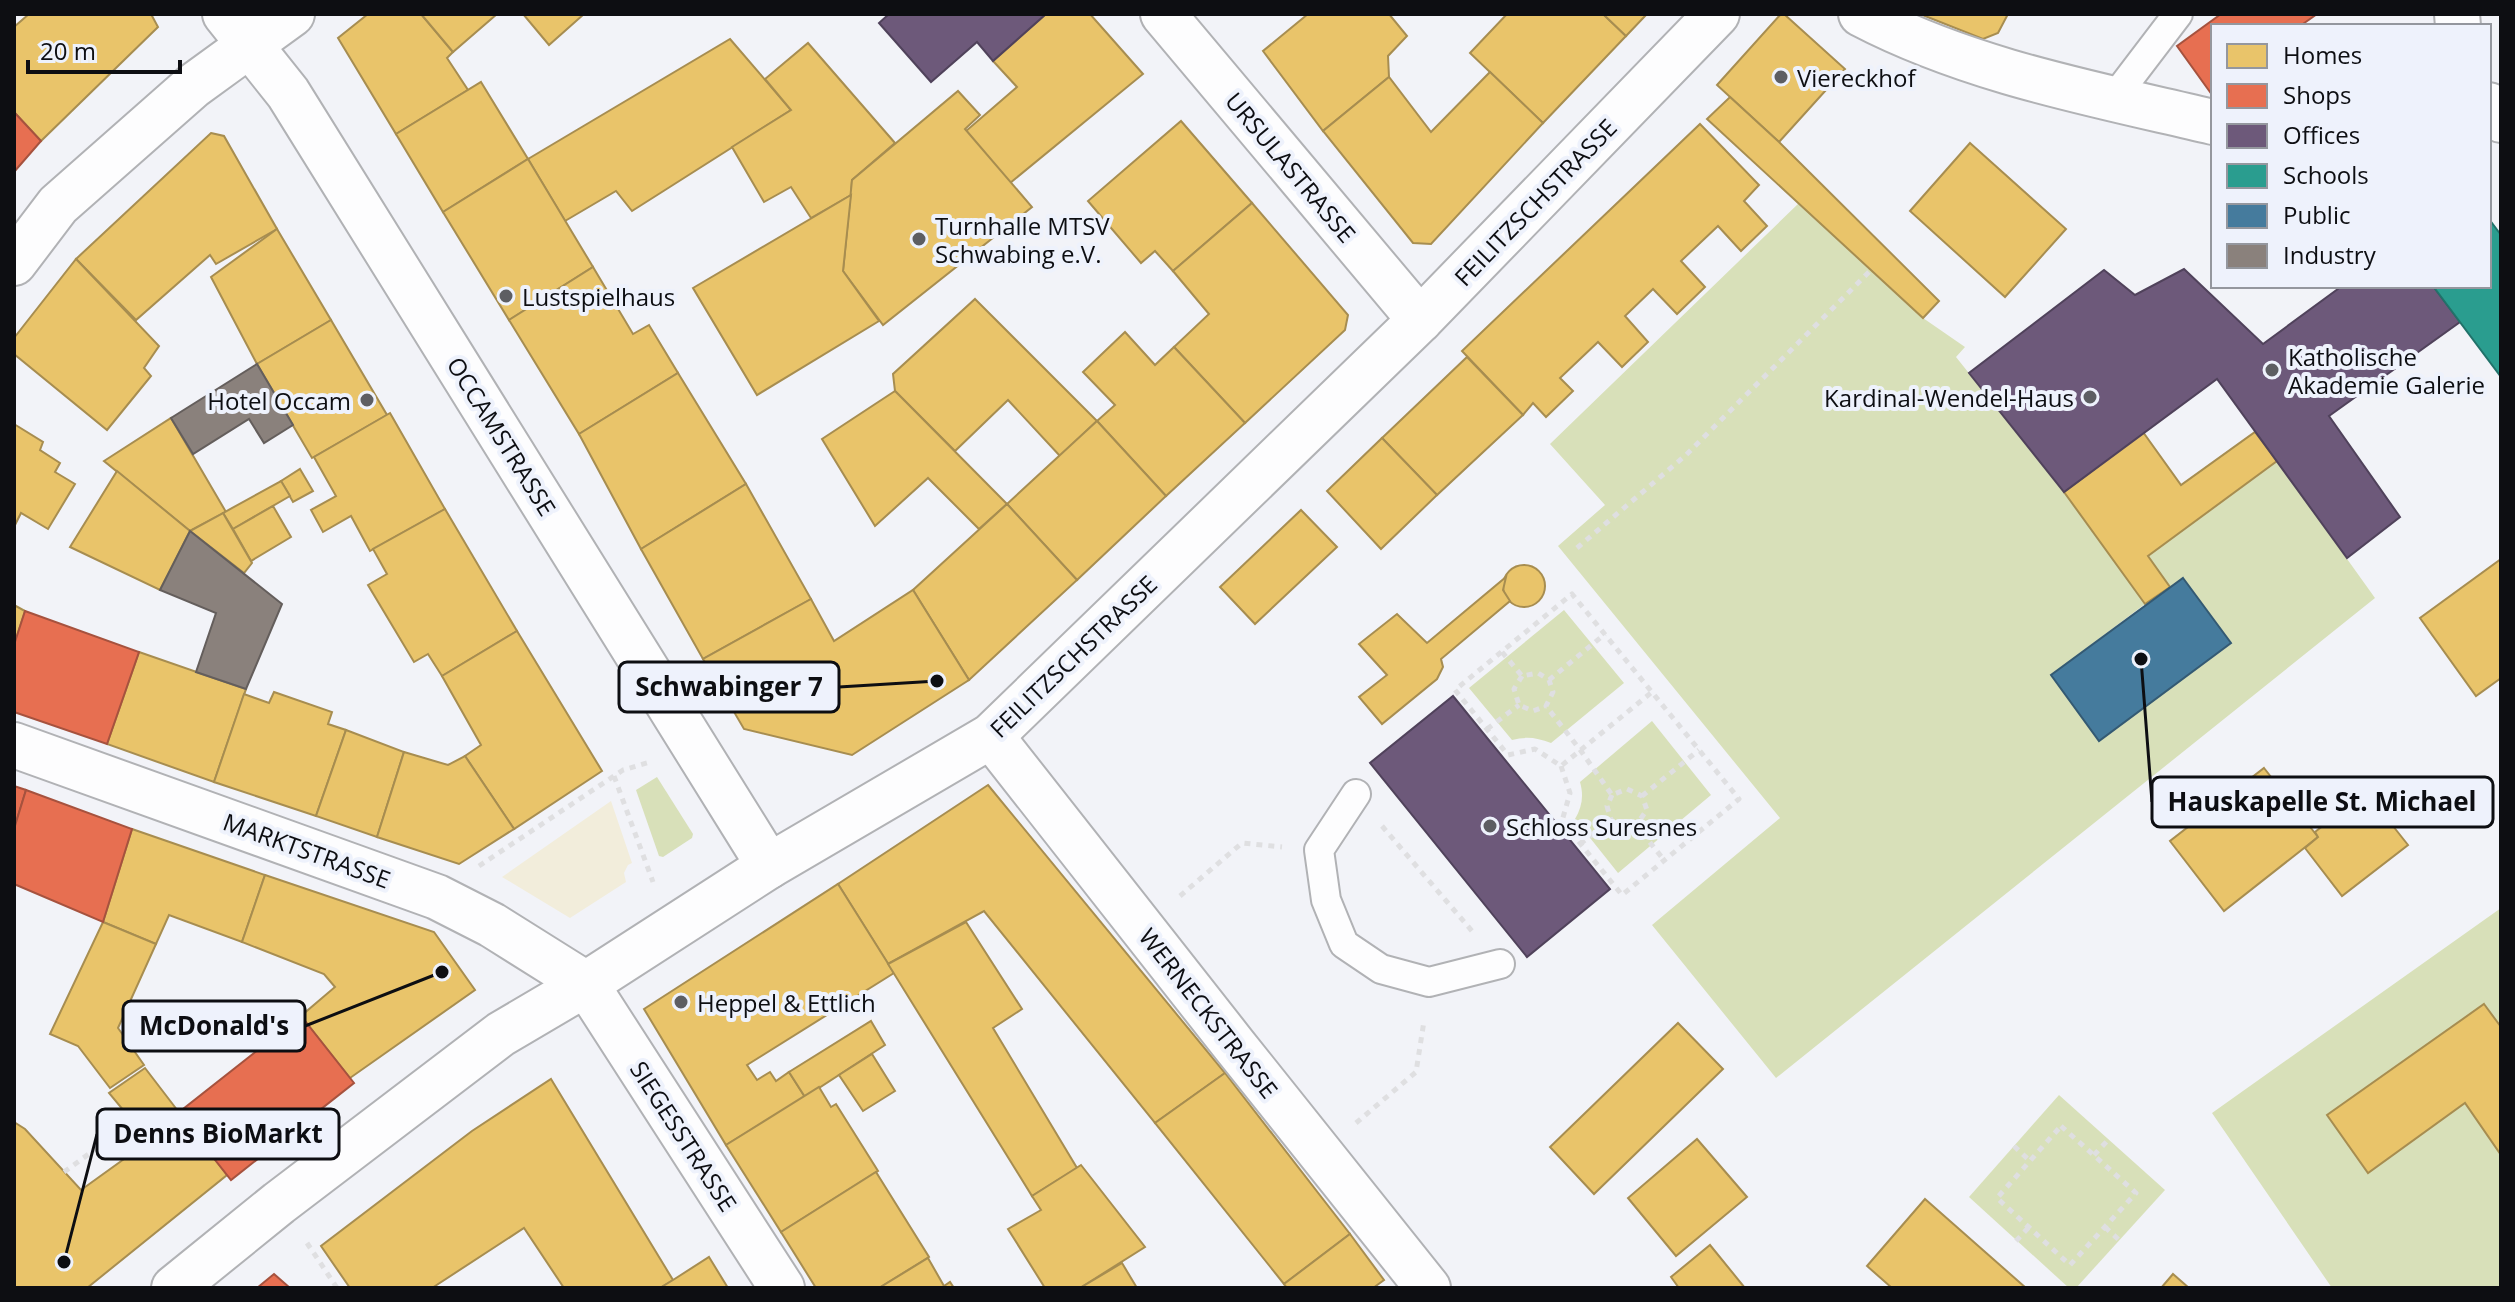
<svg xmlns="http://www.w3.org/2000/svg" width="2515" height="1302" font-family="'Open Sans',sans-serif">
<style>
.green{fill:#d8e0b9}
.sand{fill:#f2eddb}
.homes{fill:#e9c46a;stroke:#a78d50;stroke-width:2}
.shops{fill:#e76f51;stroke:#a6523e;stroke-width:2}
.offices{fill:#6d597a;stroke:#50425b;stroke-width:2}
.schools{fill:#2a9d8f;stroke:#21726a;stroke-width:2}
.public{fill:#457b9d;stroke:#345a73;stroke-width:2}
.industry{fill:#8a817c;stroke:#645e5c;stroke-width:2}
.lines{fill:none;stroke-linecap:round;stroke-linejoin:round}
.lane-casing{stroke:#b1b2b5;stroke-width:32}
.street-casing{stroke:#b1b2b5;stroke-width:48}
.path{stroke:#dfdfe1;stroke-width:5;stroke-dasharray:6 6;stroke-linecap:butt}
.lane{stroke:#fdfdfe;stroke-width:28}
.street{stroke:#fdfdfe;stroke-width:44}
.poi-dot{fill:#5d5e62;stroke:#eef2fc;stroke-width:3}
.labels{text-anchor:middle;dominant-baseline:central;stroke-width:8;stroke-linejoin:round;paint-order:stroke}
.poi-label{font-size:24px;fill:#0d0e12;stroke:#eef2fc;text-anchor:start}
.street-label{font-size:24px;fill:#0d0e12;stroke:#eef2fc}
.leader{fill:none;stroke:#0d0e12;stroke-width:3}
.callout-dot{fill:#0d0e12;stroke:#eef2fc;stroke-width:3}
.callout{fill:#eef2fc;stroke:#0d0e12;stroke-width:3}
.callout-label{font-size:26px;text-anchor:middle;font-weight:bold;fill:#0d0e12}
</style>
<rect width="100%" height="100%" fill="#f2f3f8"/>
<!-- green -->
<g class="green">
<path d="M 1799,203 L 1923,318 L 1965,347 L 1956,357 L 2064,492 L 2145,604 L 2051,675 L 2099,740 L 2231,644 L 2183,578 L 2170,587 L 2148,556 L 2277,461 L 2375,598 L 1776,1078 L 1652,925 L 1780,818 L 1558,546 L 1605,505 L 1550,444 Z"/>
<path d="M 1564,610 L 1624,683 L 1551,743 C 1537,738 1527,736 1512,740 L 1469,688 Z"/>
<path d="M 1652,721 L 1711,795 L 1618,873 L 1575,819 C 1582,807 1584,796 1580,782 Z"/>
<path d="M 657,777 L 693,834 L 692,838 L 663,857 L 659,856 L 636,790 Z"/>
<path d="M 2501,908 L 2501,1027 L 2484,1004 L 2328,1115 L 2368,1172 L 2465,1103 L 2501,1155 L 2501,1288 L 2332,1288 L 2212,1113 Z"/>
<path d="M 2059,1095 L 2165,1190 L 2076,1288 L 2069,1288 L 1969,1197 Z"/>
</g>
<!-- sand -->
<path class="sand" d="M 611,801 L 632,863 L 628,865 L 624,873 L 626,882 L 570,918 L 502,877 Z"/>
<!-- homes -->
<g class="homes">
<path d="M 29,14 L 151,14 L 158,27 L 41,141 L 14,112 L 14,27 Z"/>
<path d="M 368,14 L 421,14 L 453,52 L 447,58 L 468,90 L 396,134 L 338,38 Z"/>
<path d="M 421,14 L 497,14 L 453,52 Z"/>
<path d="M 523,14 L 584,14 L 549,45 Z"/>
<path d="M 1046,14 L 1090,14 L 1143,74 L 1010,183 L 966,131 L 1017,87 L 993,61 Z"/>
<path d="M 1308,14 L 1389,14 L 1407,36 L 1388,56 L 1389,77 L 1323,131 L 1263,51 Z"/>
<path d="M 1507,14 L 1603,14 L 1626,36 L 1543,123 L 1470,53 Z"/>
<path d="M 1603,14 L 1647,14 L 1626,36 Z"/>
<path d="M 1781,14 L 1784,14 L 1845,69 L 1779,142 L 1717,85 Z"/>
<path d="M 1920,14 L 2008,14 L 1998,33 L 1983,39 Z"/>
<path d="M 730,39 L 791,110 L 632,211 L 616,191 L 565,221 L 528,159 Z"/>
<path d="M 808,43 L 895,143 L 852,180 L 851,195 L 811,218 L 791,187 L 764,202 L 732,147 L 791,110 L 765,79 Z"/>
<path d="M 1490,72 L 1543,123 L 1431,244 L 1413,243 L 1323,131 L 1389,77 L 1431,132 Z"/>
<path d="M 481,82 L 528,159 L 443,212 L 396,134 Z"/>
<path d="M 958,91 L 980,115 L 965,129 L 1032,207 L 883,325 L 843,271 L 852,180 Z"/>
<path d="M 1730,97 L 1779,142 L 1939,301 L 1923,318 L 1707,119 Z"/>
<path d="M 1181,121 L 1252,203 L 1173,271 L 1155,251 L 1141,263 L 1088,201 Z"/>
<path d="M 1700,124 L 1759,185 L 1744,201 L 1767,226 L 1741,251 L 1718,226 L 1681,261 L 1705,287 L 1677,314 L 1653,289 L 1625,316 L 1648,342 L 1622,367 L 1598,342 L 1560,378 L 1573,391 L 1546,417 L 1533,403 L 1523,415 L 1462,351 Z"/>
<path d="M 211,133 L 224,136 L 277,229 L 216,264 L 210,255 L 136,320 L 76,259 Z"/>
<path d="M 1970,143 L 2066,229 L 2005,297 L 1910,211 Z"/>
<path d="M 528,159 L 593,267 L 509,320 L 443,212 Z"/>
<path d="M 851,195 L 843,271 L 879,321 L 757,395 L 693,288 Z"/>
<path d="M 1252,203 L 1348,315 L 1345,330 L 1245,423 L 1174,347 L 1209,314 L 1173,271 Z"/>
<path d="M 277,229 L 331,320 L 257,364 L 211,277 Z"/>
<path d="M 76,259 L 159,346 L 144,368 L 151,376 L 107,430 L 14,354 L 14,338 Z"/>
<path d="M 593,267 L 633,334 L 649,325 L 678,373 L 579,434 L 509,320 Z"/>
<path d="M 975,299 L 1097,421 L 1060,456 L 1008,400 L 955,451 L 895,391 L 893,374 Z"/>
<path d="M 331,320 L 387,415 L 312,458 L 257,364 Z"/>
<path d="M 1125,332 L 1155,365 L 1174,347 L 1245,423 L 1166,496 L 1097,421 L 1115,405 L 1083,372 Z"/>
<path d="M 1467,357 L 1523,415 L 1437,495 L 1382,438 Z"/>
<path d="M 678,373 L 746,484 L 641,549 L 579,434 Z"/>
<path d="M 895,391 L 1007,504 L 979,529 L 928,478 L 875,526 L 822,439 Z"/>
<path d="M 390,413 L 445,509 L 370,551 L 351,516 L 323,532 L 311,510 L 336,496 L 314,457 Z"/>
<path d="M 171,418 L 226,512 L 190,531 L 104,461 Z"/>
<path d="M 1097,421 L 1166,496 L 1077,580 L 1007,504 Z"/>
<path d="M 14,424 L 43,442 L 40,450 L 60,463 L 55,472 L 75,484 L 48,529 L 21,513 L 14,527 Z"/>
<path d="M 2143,432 L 2181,485 L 2255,432 L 2277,461 L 2148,556 L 2170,587 L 2145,604 L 2064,492 Z"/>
<path d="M 1382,438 L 1437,495 L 1381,549 L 1327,491 Z"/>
<path d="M 300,469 L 313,491 L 293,502 L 281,481 Z"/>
<path d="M 117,471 L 190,531 L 160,590 L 70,547 Z"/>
<path d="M 281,481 L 290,496 L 233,529 L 223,513 Z"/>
<path d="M 746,484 L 811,599 L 703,659 L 641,549 Z"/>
<path d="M 1007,504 L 1077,580 L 969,680 L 913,590 Z"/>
<path d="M 273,506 L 291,537 L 251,561 L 233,529 Z"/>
<path d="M 445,509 L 517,631 L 442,676 L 428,654 L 414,662 L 368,585 L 387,574 L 373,549 Z"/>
<path d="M 1301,510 L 1337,547 L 1255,624 L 1220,587 Z"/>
<path d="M 223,513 L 252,563 L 244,573 L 190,531 Z"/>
<path d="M 2501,559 L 2501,678 L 2476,696 L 2420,618 Z"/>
<circle cx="1524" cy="586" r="21"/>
<path d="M 1506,577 L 1503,590 L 1510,601 L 1441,659 L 1443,667 L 1437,679 L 1382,724 L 1359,697 L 1387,675 L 1359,644 L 1397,614 L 1427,643 Z"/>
<path d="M 913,590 L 969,680 L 852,755 L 744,729 L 703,659 L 811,599 L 834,641 Z"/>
<path d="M 14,605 L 25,611 L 14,645 Z"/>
<path d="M 517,631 L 602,771 L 514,829 L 465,756 L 481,745 L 442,676 Z"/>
<path d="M 139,652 L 246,689 L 214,782 L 107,744 Z"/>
<path d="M 274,692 L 332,712 L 328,724 L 346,730 L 316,816 L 214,782 L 244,694 L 269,703 Z"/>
<path d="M 346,730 L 404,752 L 377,837 L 316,816 Z"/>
<path d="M 404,752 L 448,765 L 465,756 L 514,829 L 459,864 L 377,837 Z"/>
<path d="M 2264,768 L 2318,837 L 2224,911 L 2170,841 Z"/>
<path d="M 988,785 L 1225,1073 L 1155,1123 L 984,911 L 888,964 L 838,884 Z"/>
<path d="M 2366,792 L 2408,845 L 2342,896 L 2305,848 L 2318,837 L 2315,832 Z"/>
<path d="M 132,829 L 265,875 L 242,942 L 169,915 L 156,944 L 103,922 Z"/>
<path d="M 265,875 L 434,932 L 475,990 L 350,1078 L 301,1016 L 335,987 L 324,974 L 242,942 Z"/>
<path d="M 838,884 L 894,973 L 747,1065 L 757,1080 L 770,1072 L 776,1081 L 789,1072 L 805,1097 L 726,1145 L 644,1009 Z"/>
<path d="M 103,922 L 156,944 L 118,1028 L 144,1065 L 110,1088 L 78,1046 L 50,1034 Z"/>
<path d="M 966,922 L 1022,1009 L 993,1028 L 1077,1168 L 1032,1196 L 888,964 Z"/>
<path d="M 2484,1004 L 2501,1027 L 2501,1155 L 2465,1103 L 2368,1173 L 2327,1115 Z"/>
<path d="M 871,1021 L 885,1045 L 805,1097 L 789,1072 Z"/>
<path d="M 1678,1023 L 1723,1069 L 1594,1194 L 1550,1147 Z"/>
<path d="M 872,1054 L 895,1091 L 863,1111 L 839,1075 Z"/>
<path d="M 145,1068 L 227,1175 L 87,1288 L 14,1288 L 14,1122 L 25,1129 L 81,1190 L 149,1141 L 109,1093 Z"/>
<path d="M 1225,1073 L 1350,1234 L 1284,1284 L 1155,1123 Z"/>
<path d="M 551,1079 L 673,1280 L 660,1288 L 564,1288 L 524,1228 L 432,1288 L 350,1288 L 321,1246 L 472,1131 Z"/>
<path d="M 819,1087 L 831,1107 L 836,1104 L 878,1171 L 781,1232 L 726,1145 Z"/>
<path d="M 1697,1139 L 1747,1197 L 1676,1256 L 1628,1198 Z"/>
<path d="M 1081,1165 L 1145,1247 L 1080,1288 L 1045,1288 L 1008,1229 L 1041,1210 L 1032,1196 Z"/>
<path d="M 876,1172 L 929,1257 L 879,1288 L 816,1288 L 781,1232 Z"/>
<path d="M 1925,1199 L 2026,1288 L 1892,1288 L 1867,1266 Z"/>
<path d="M 1350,1234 L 1384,1280 L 1373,1288 L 1287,1288 L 1284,1284 Z"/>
<path d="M 1710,1245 L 1745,1288 L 1679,1288 L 1671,1277 Z"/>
<path d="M 709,1257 L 728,1288 L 660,1288 L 673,1280 Z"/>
<path d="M 928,1258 L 944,1286 L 950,1282 L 954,1288 L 879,1288 Z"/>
<path d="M 1122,1263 L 1137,1288 L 1080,1288 Z"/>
<path d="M 2173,1274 L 2189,1288 L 2161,1288 Z"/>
</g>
<!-- shops -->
<g class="shops">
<path d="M 2221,14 L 2317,14 L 2300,26 L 2213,26 L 2213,89 L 2210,92 L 2177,46 Z"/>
<path d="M 14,112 L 41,141 L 14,172 Z"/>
<path d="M 25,611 L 139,652 L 107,744 L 14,712 L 14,645 Z"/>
<path d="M 14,786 L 26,790 L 14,829 Z"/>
<path d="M 26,790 L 132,829 L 103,922 L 14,884 L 14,829 Z"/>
<path d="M 301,1016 L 354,1083 L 231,1180 L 178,1113 Z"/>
<path d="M 274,1274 L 290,1288 L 257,1288 Z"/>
</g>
<!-- offices -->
<g class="offices">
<path d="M 889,14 L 1046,14 L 993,61 L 977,42 L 931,82 L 879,23 Z"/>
<path d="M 2184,269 L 2263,344 L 2342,286 L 2433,286 L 2460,322 L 2329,416 L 2400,517 L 2347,558 L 2217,379 L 2064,492 L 1969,373 L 2104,270 L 2135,295 Z"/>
<path d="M 1453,696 L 1610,889 L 1527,957 L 1370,763 Z"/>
</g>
<!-- schools -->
<path class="schools" d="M 2489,219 L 2501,235 L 2501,377 L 2433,286 L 2489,286 Z"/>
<!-- public -->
<path class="public" d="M 2183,578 L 2231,643 L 2099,741 L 2051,675 Z"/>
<!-- industry -->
<g class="industry">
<path d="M 257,364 L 293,425 L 264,443 L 249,419 L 193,454 L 171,418 Z"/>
<path d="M 190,531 L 282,604 L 246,689 L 196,672 L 216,613 L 160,590 Z"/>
</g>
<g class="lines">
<defs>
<g id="lane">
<path d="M 2114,98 L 2178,14"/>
<path d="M 1356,794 L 1319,850 L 1326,900 L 1344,944 L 1381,969 L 1429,982 L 1500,964"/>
</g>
<g id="street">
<path d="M 225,14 L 288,93 L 769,866"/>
<path d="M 1163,14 L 1420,320"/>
<path d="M 1861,14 C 1970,71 2094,94 2213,122"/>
<path d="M 2457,14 L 2458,26"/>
<path d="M 2489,105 L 2501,120"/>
<path d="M 14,263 L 58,205 L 193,86 L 292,14"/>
<path d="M 991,736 L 1234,1045 L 1428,1288"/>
<path d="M 14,745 L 437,897 L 492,925 L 586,984 L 782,1288"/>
<path d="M 174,1288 L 279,1203 L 501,1034 L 586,984 L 769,866 L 991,736 L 1420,320 L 1717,14"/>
</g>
</defs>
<!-- lane casing -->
<use href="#lane" class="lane-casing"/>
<!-- street casing -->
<use href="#street" class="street-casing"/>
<!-- path -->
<g class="path">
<path d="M 1577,548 L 1686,455 L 1871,270"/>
<path d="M 1502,652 L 1522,676 L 1538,673 L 1549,680 L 1553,692 L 1546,706 L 1581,751 L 1612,795 L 1627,789 L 1642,796 L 1647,810 L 1636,825 L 1664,860"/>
<path d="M 1522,676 L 1514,689 L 1519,705 L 1533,711 L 1546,706"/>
<path d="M 1549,680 L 1605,634"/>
<path d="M 1487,729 L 1519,705"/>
<path d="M 1561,766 L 1570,793 L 1562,821 L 1622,895 L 1739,799 L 1572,594 L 1455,690 L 1508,755 L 1535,749 L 1561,766 L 1652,692"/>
<path d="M 614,776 L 653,882"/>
<path d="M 1612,795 L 1607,806 L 1611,820 L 1624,828 L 1636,825"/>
<path d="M 1642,796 L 1699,750"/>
<path d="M 1382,826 L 1472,931"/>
<path d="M 1580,844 L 1611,820"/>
<path d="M 479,866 L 623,770 L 650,762"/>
<path d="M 1180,896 L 1242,843 L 1282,847"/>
<path d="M 1356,1123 L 1416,1072 L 1424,1021"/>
<path d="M 2061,1126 L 2136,1193 L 2070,1265 L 1997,1198 Z"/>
<path d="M 2014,1146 L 2030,1161"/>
<path d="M 2094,1155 L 2109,1139"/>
<path d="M 64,1172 L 119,1132 L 135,1150"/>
<path d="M 2105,1227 L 2119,1240"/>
<path d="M 2016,1241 L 2029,1227"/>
<path d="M 307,1243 L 337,1288"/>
</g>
<!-- lane -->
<use href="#lane" class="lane"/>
<!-- street -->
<use href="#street" class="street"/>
</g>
<!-- markers -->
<g class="poi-dot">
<circle cx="1781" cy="77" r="8"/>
<circle cx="919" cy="239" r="8"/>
<circle cx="506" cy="296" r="8"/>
<circle cx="2272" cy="370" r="8"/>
<circle cx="2090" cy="397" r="8"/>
<circle cx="367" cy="400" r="8"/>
<circle cx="1490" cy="826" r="8"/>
<circle cx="681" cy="1002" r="8"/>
</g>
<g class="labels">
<!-- poi labels -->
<g class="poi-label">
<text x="1797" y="77">Viereckhof</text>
<text x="935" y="225">Turnhalle MTSV<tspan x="935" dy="28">Schwabing e.V.</tspan></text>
<text x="522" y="296">Lustspielhaus</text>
<text x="2288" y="356">Katholische<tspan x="2288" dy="28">Akademie Galerie</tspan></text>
<text x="2074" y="397" text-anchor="end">Kardinal-Wendel-Haus</text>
<text x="351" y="400" text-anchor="end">Hotel Occam</text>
<text x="1506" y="826">Schloss Suresnes</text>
<text x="697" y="1002">Heppel &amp; Ettlich</text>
</g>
<!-- street labels -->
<g class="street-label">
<text transform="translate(1291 167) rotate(50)">URSULASTRASSE</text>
<text transform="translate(1535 202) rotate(-46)">FEILITZSCHSTRASSE</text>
<text transform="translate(502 436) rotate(58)">OCCAMSTRASSE</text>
<text transform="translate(1073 656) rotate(-44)">FEILITZSCHSTRASSE</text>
<text transform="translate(307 850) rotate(20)">MARKTSTRASSE</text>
<text transform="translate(1209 1013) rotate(52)">WERNECKSTRASSE</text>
<text transform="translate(684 1136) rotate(57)">SIEGESSTRASSE</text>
</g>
</g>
<!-- callouts -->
<path class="leader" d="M937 681L839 687M2141 659L2152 802M442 972L305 1026M64 1262L97 1134"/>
<g class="callout-dot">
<circle cx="937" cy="681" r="8"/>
<circle cx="2141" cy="659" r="8"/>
<circle cx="442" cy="972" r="8"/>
<circle cx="64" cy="1262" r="8"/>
</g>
<g class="callout">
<rect x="619" y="662" width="220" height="50" rx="8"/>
<rect x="2152" y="777" width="341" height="50" rx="8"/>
<rect x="123" y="1001" width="182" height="50" rx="8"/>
<rect x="97" y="1109" width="242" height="50" rx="8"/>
</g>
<g class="callout-label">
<text x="729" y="696">Schwabinger 7</text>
<text x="2322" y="811">Hauskapelle St. Michael</text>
<text x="214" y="1035">McDonald's</text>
<text x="218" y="1143">Denns BioMarkt</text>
</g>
<!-- border -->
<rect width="2515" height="1302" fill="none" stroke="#0d0e12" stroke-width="32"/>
<!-- legend -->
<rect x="2211" y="24" width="280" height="264" fill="#eef2fc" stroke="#94979e" stroke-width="2"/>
<rect x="2227" y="44" width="40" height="24" fill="#e9c46a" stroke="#94979e" stroke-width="2"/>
<text x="2283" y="64" font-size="24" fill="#0d0e12">Homes</text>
<rect x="2227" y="84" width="40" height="24" fill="#e76f51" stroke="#94979e" stroke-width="2"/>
<text x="2283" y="104" font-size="24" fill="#0d0e12">Shops</text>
<rect x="2227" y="124" width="40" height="24" fill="#6d597a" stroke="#94979e" stroke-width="2"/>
<text x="2283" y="144" font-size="24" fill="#0d0e12">Offices</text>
<rect x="2227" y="164" width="40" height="24" fill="#2a9d8f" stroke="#94979e" stroke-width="2"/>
<text x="2283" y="184" font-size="24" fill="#0d0e12">Schools</text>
<rect x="2227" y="204" width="40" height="24" fill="#457b9d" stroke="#94979e" stroke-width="2"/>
<text x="2283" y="224" font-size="24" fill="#0d0e12">Public</text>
<rect x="2227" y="244" width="40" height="24" fill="#8a817c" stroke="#94979e" stroke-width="2"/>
<text x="2283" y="264" font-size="24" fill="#0d0e12">Industry</text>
<!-- scale -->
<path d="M28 60v12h152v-12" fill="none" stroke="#0d0e12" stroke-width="4"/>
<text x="40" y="60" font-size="24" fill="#0d0e12" stroke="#eef2fc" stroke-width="6" paint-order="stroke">20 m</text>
</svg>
